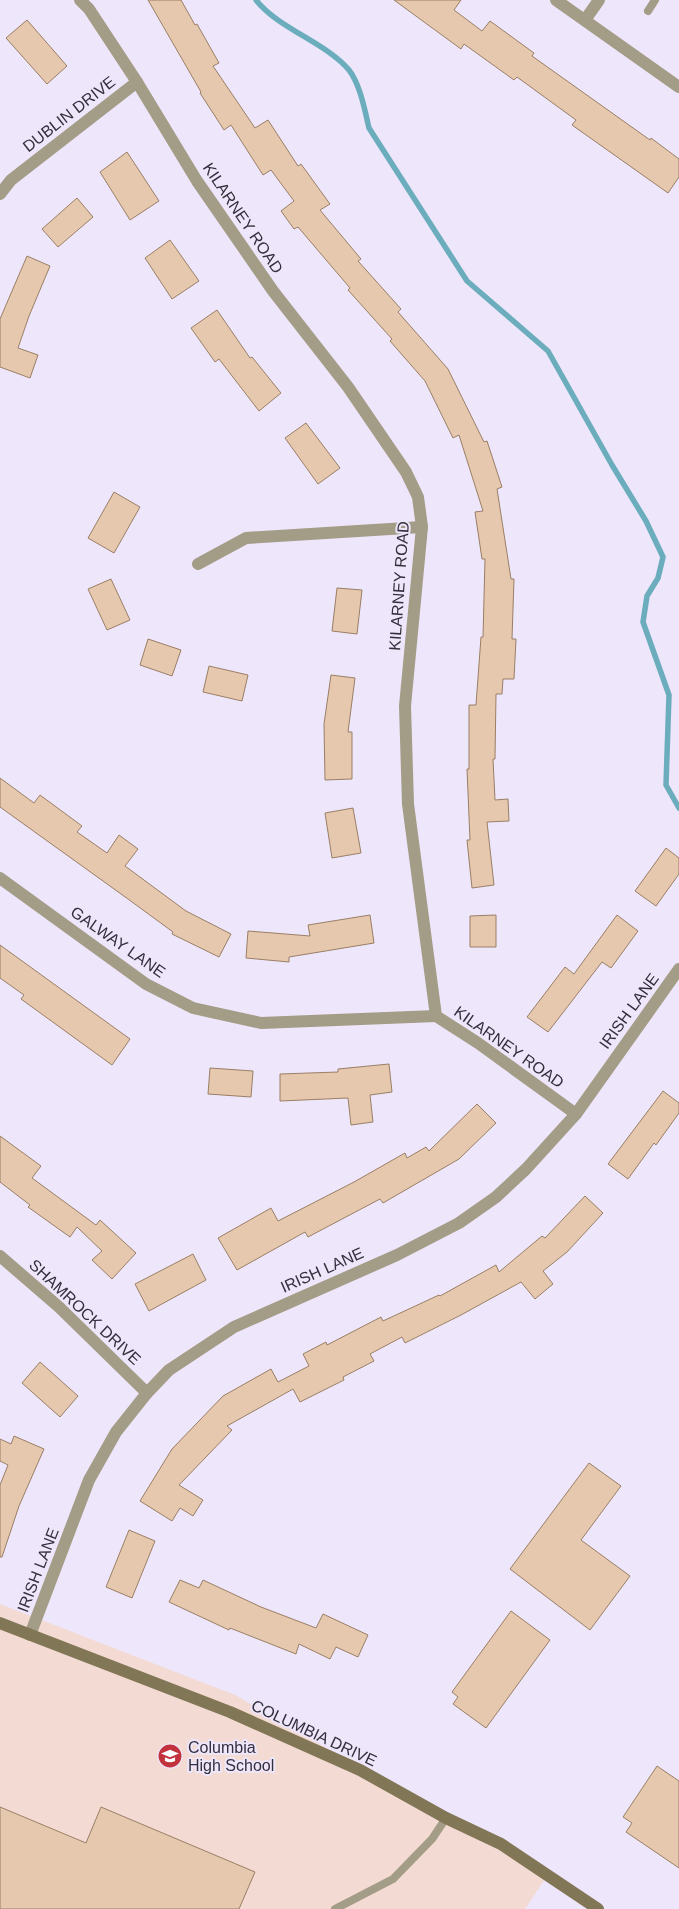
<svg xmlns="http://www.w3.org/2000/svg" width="679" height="1909" font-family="Helvetica,sans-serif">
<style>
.education{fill:#f3dad2}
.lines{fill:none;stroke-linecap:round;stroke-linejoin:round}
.stream{stroke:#6badbd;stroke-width:5.5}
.building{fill:#e5c8ad;stroke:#9a7f66}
.service{stroke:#a39c86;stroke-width:8}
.minor{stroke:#a39c86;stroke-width:12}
.secondary{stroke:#817656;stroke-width:12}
.labels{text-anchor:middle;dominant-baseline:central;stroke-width:4;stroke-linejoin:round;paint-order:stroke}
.street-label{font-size:16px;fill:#342f3c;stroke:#eee6fb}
.poi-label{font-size:16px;fill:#342f3c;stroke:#eee6fb;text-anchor:start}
</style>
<rect width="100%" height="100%" fill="#eee6fb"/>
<!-- education -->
<path class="education" d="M 0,1604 L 235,1695 L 547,1876 L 525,1909 L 0,1909 Z"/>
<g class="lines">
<!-- stream -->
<path class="stream" d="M 256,0 C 279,29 325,42 349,70 C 360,84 365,111 369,128 L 467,281 L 548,351 L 612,465 L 646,521 L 663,557 L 658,578 L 647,596 L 643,622 L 669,695 L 666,785 L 679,808"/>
</g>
<!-- building -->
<g class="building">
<path d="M 148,0 L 181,0 L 195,25 L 197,24 L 219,63 L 213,66 L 255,128 L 268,120 L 298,166 L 301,164 L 330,204 L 320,210 L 361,259 L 358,261 L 401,309 L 398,312 L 448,369 L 484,442 L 487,441 L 502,487 L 497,489 L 511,579 L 514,579 L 512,639 L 516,639 L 514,679 L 503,679 L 502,694 L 496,694 L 495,759 L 493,759 L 495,800 L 508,799 L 509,821 L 487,822 L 494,885 L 472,888 L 467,840 L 470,840 L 467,769 L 469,769 L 469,705 L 476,705 L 481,637 L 483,637 L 485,559 L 482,559 L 475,512 L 483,511 L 459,435 L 453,438 L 425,381 L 390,341 L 392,339 L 348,290 L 350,288 L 298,227 L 294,229 L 281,211 L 294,201 L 271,170 L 263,175 L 231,125 L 224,130 L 200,93 L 201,92 Z"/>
<path d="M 394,0 L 461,0 L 454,10 L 482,31 L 490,21 L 534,53 L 532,56 L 650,140 L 651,138 L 679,159 L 679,177 L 668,193 L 572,125 L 576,120 L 517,77 L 514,80 L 464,44 L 461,49 Z"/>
<path d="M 27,20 L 67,66 L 47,84 L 6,38 Z"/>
<path d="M 127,152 L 159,201 L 130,220 L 100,172 Z"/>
<path d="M 77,198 L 93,217 L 58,247 L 42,229 Z"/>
<path d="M 170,240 L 199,281 L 172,299 L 145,258 Z"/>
<path d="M 27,256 L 50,266 L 29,316 L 18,348 L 38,355 L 30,378 L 0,367 L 0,319 Z"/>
<path d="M 217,310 L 250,358 L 252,357 L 281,393 L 259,411 L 219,359 L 215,362 L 191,328 Z"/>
<path d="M 306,423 L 340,468 L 318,484 L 285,438 Z"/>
<path d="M 114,492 L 140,507 L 114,553 L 88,538 Z"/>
<path d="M 111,579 L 130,620 L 107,630 L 88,589 Z"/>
<path d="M 337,588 L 362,590 L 357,634 L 332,631 Z"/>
<path d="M 148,639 L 181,650 L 172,676 L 140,665 Z"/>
<path d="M 209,666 L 248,675 L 242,701 L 203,692 Z"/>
<path d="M 331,675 L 355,678 L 348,732 L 352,732 L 352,779 L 325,780 L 324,724 Z"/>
<path d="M 0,778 L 34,803 L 40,795 L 82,826 L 77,832 L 107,853 L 119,835 L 138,849 L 125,866 L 186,911 L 231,934 L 219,957 L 172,934 L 173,932 L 128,899 L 0,807 Z"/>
<path d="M 353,808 L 361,853 L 332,858 L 325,813 Z"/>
<path d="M 666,848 L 679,858 L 679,874 L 656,906 L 635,891 Z"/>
<path d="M 370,915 L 374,943 L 289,957 L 289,962 L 246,958 L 248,931 L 310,936 L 308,925 Z"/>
<path d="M 496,915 L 496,947 L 470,947 L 470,916 Z"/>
<path d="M 617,915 L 638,931 L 611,968 L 602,962 L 548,1032 L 527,1017 L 565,967 L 574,974 Z"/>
<path d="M 0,945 L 130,1039 L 112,1065 L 21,999 L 24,995 L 0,978 Z"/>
<path d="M 389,1064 L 392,1092 L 370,1095 L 373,1122 L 351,1125 L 348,1098 L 280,1101 L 280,1074 L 338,1072 L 338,1069 Z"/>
<path d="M 210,1068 L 253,1071 L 251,1097 L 208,1094 Z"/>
<path d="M 663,1091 L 679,1103 L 679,1113 L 656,1145 L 654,1143 L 628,1179 L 608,1164 Z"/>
<path d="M 477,1104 L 496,1123 L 459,1159 L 383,1203 L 380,1199 L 308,1237 L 305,1232 L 237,1270 L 218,1238 L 271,1208 L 278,1221 L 354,1182 L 405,1153 L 407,1158 L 426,1147 L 429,1151 Z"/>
<path d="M 0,1136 L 41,1166 L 32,1178 L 96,1225 L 100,1220 L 136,1253 L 112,1279 L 92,1260 L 102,1251 L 77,1227 L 70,1237 L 28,1207 L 30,1205 L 0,1182 Z"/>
<path d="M 585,1196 L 603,1213 L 567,1252 L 543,1271 L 553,1284 L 535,1299 L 521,1282 L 461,1315 L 405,1343 L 402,1337 L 370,1354 L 374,1361 L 343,1377 L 344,1380 L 300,1402 L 293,1389 L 227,1426 L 232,1430 L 179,1485 L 203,1500 L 193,1516 L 180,1508 L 172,1521 L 140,1501 L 172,1449 L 223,1396 L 271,1369 L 278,1382 L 309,1366 L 303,1354 L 326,1342 L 327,1345 L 381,1317 L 383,1321 L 439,1295 L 440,1296 L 496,1265 L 499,1272 L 542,1236 L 545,1238 Z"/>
<path d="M 193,1254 L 206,1280 L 149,1311 L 135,1284 Z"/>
<path d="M 40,1362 L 78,1396 L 60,1417 L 22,1383 Z"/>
<path d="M 14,1436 L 44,1449 L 19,1506 L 2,1557 L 0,1557 L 0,1485 L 8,1465 L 0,1461 L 0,1439 L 11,1444 Z"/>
<path d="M 589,1463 L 621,1486 L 581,1540 L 630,1576 L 590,1630 L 510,1569 Z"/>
<path d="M 129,1530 L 155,1541 L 132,1598 L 106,1587 Z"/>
<path d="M 180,1580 L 199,1588 L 203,1580 L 261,1607 L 316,1628 L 323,1614 L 368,1635 L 358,1657 L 336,1647 L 330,1659 L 299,1644 L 296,1654 L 230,1628 L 229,1630 L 169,1602 Z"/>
<path d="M 511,1611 L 550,1640 L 486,1728 L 453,1704 L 458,1697 L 452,1692 Z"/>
<path d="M 657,1766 L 679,1781 L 679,1868 L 626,1832 L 632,1823 L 623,1817 Z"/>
<path d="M 0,1807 L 86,1843 L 101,1807 L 255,1872 L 239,1909 L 0,1909 Z"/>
</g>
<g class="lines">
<!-- service -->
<g class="service">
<path d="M 648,11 L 655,0"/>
<path d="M 335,1909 L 393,1879 L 432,1839 L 446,1818"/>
</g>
<!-- minor -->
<g class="minor">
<path d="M 80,0 L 89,9 L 137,82 L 197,181 L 273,291 L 348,387 L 406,472 L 418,497 L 422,527 L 405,706 L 408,804 L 436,1016 L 478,1043 L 576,1114"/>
<path d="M 556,0 L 679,87"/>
<path d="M 585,20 L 599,0"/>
<path d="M 0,194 L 11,180 L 137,82"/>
<path d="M 198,564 L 246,538 L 422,527"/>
<path d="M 0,878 L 146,984 L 193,1008 L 261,1023 L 436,1016"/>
<path d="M 0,1256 L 59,1307 L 147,1393"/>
<path d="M 30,1635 L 89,1480 L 116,1432 L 147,1393 L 169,1370 L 234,1327 L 397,1255 L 459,1223 L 496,1197 L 526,1169 L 576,1114 L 679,969"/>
</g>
<!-- secondary -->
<path class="secondary" d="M 0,1623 L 230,1712 L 360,1770 L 446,1818 L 501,1844 L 598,1909"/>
</g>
<!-- icons -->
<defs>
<symbol id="school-disc" viewBox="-11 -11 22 22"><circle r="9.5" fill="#c2323c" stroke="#eee6fb"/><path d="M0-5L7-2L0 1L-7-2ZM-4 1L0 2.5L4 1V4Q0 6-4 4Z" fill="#fff"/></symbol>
</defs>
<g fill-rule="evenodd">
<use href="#school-disc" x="156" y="1742" width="28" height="28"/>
</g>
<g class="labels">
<!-- street labels -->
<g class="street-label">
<text transform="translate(69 114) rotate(-38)">DUBLIN DRIVE</text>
<text transform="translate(243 218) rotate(56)">KILARNEY ROAD</text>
<text transform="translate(399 586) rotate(-86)">KILARNEY ROAD</text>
<text transform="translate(118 942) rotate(35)">GALWAY LANE</text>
<text transform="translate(629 1011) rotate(-54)">IRISH LANE</text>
<text transform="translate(509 1047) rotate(35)">KILARNEY ROAD</text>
<text transform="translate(322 1270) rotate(-24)">IRISH LANE</text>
<text transform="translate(85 1312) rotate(43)">SHAMROCK DRIVE</text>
<text transform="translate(38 1570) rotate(-69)">IRISH LANE</text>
<text transform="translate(314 1733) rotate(25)">COLUMBIA DRIVE</text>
</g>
<!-- poi labels -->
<g class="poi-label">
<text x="188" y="1747">Columbia<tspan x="188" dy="18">High School</tspan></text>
</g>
</g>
</svg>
